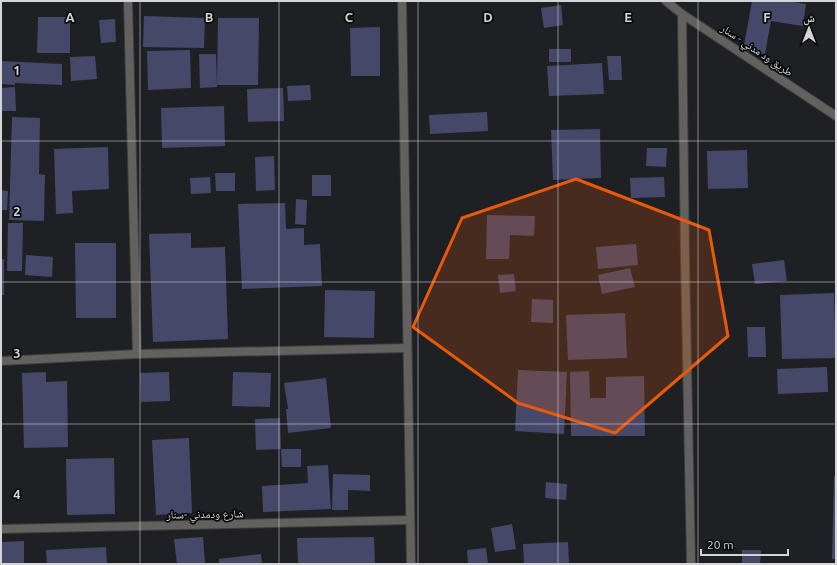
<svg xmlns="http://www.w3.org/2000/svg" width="837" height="565" font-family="Ubuntu,'Noto Naskh Arabic',sans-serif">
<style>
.building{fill:#454869}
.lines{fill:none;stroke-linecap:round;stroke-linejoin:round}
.street-casing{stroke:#3c3d41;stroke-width:10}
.street{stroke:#62615e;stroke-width:8}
.marked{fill:#e8590c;fill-opacity:0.2;stroke:#e8590c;stroke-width:3;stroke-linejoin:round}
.grid{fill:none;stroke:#d4d4d7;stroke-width:1;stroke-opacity:0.55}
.labels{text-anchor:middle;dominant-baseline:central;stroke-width:3.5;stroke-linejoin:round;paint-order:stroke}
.street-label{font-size:11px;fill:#d4d4d7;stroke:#090a0c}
.grid-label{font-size:13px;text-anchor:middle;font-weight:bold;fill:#d4d4d7;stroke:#090a0c;stroke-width:3.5;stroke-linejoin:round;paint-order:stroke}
</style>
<rect width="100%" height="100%" fill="#1f2024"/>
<!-- building -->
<g class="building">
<path d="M 752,1 L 787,1 L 806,4 L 803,26 L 771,21 L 765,54 L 743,51 Z"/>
<path d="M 561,5 L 563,25 L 544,28 L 541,8 Z"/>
<path d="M 144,16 L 205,18 L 204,48 L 143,47 Z"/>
<path d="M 38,17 L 70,17 L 70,53 L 37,53 Z"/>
<path d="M 218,18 L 259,18 L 258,85 L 217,85 Z"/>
<path d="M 115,19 L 116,42 L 101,43 L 99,20 Z"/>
<path d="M 380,27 L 380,76 L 351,76 L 350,28 Z"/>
<rect x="549" y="49" width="22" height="13"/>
<path d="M 190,50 L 191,88 L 148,90 L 147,51 Z"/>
<path d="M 199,54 L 216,54 L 217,87 L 200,88 Z"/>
<path d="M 95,56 L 97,79 L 71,81 L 70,57 Z"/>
<path d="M 607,56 L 621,56 L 622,80 L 609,80 Z"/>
<path d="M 1,61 L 62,64 L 62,85 L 15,83 L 15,85 L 1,84 Z"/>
<path d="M 602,63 L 604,94 L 549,96 L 547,66 Z"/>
<path d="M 310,85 L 311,100 L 288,101 L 287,86 Z"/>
<path d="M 15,87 L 16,111 L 1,111 L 1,88 Z"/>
<path d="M 283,88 L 284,121 L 248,122 L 247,89 Z"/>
<path d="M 224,106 L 225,146 L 162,148 L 161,108 Z"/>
<path d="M 487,112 L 488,131 L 430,134 L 429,115 Z"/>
<path d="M 12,117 L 40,118 L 39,174 L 45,175 L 44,221 L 9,220 Z"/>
<path d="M 600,129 L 601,178 L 553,180 L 551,130 Z"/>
<path d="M 108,147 L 109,189 L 72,191 L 73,213 L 56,214 L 54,149 Z"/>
<path d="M 647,148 L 667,148 L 666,167 L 646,166 Z"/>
<path d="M 747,150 L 748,188 L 708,189 L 707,151 Z"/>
<path d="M 274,156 L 275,190 L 256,191 L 255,157 Z"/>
<path d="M 215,173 L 235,173 L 235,191 L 216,191 Z"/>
<rect x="312" y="175" width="19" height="21"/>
<path d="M 210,177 L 211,193 L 191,194 L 190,178 Z"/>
<path d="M 664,177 L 665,197 L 631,198 L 630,178 Z"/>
<path d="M 1,190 L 8,191 L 7,210 L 1,210 Z"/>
<path d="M 296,199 L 307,200 L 306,225 L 295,224 Z"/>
<path d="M 285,203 L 286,229 L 304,228 L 304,245 L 320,244 L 322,286 L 242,289 L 238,204 Z"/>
<path d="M 487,215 L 535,216 L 534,236 L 510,235 L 509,259 L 486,259 Z"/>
<path d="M 8,223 L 23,223 L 22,271 L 7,271 Z"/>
<path d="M 191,233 L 191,248 L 225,247 L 228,339 L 153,342 L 149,234 Z"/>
<path d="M 75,243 L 116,243 L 116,318 L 76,318 Z"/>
<path d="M 636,244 L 638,265 L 598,269 L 596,247 Z"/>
<path d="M 26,255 L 53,257 L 52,277 L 25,275 Z"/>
<rect x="1" y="259" width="3" height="36"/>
<path d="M 784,260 L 787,281 L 755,284 L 752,264 Z"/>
<path d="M 630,268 L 635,287 L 602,294 L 598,275 Z"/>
<path d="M 514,274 L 516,291 L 500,293 L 498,275 Z"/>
<path d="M 325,290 L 375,291 L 374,338 L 324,337 Z"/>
<path d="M 834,293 L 836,358 L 782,359 L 780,295 Z"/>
<path d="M 532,299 L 553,300 L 553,323 L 531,322 Z"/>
<path d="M 625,313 L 627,358 L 568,360 L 566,315 Z"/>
<path d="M 747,327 L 765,327 L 766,357 L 748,357 Z"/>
<path d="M 827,367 L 828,392 L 778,394 L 777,369 Z"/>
<path d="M 518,370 L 567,372 L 564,434 L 515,431 Z"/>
<path d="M 589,371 L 590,398 L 606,398 L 606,377 L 644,376 L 645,436 L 571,436 L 570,372 Z"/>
<path d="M 46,372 L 46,382 L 67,381 L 68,447 L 24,448 L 22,373 Z"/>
<path d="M 169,372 L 170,401 L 141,402 L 140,373 Z"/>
<path d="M 233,372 L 271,373 L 270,407 L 232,406 Z"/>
<path d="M 326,378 L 331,428 L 288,433 L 286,409 L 288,409 L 284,383 Z"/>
<path d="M 280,418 L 281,449 L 256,450 L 255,419 Z"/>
<path d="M 189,438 L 192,513 L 156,515 L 152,440 Z"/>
<path d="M 281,449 L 301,449 L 301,467 L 282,467 Z"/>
<path d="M 114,458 L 115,514 L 67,515 L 66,459 Z"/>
<path d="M 328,465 L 331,509 L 263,512 L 262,486 L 308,483 L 307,466 Z"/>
<path d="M 333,474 L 370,475 L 370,491 L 348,490 L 348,510 L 332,510 Z"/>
<path d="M 834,476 L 836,476 L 836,559 L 832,559 Z"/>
<path d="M 546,482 L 567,484 L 566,500 L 545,498 Z"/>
<path d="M 512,524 L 516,549 L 495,552 L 491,528 Z"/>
<path d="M 203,537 L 205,564 L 177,564 L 174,539 Z"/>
<path d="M 374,537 L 375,564 L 298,564 L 297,538 Z"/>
<path d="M 24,541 L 24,564 L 2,564 L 1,542 Z"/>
<path d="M 568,542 L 569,564 L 524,564 L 523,544 Z"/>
<path d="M 106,547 L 107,564 L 47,564 L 46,550 Z"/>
<path d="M 486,548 L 488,564 L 468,564 L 467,550 Z"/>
<path d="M 742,550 L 761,550 L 760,564 L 742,564 Z"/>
<path d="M 261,554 L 262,564 L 219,564 L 219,559 Z"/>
</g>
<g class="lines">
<defs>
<g id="street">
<path d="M 128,1 L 137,354"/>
<path d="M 402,1 L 411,564"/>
<path d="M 666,1 L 682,14 L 836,116"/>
<path d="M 682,14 L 685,260 L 691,564"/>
<path d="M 1,361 L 137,354 L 407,348"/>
<path d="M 1,529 L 410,520"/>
</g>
</defs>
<!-- street casing -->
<use href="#street" class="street-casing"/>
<!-- street -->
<use href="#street" class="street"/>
</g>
<!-- marked area -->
<path class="marked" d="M 576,179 L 709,230 L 728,336 L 615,433 L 518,403 L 413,327 L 462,218 Z"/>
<!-- grid -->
<path class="grid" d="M 140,1 L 140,564M 279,1 L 279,564M 418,1 L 418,564M 558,1 L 558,564M 698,1 L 698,564M 1,141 L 836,141M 1,282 L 836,282M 1,424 L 836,424"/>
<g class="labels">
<!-- street labels -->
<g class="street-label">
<text transform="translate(757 50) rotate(34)">طريق ود مدني - سنار</text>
<text transform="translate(205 514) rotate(-1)">شارع ودمدني -سنار</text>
</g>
</g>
<g class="grid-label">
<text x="70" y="22">A</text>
<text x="209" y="22">B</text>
<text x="349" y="22">C</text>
<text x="488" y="22">D</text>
<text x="628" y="22">E</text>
<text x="767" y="22">F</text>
<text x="17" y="75">1</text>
<text x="17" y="216">2</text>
<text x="17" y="358">3</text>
<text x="17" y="499">4</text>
</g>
<!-- border -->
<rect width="837" height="565" fill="none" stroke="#d4d4d7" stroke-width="4"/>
<!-- north arrow -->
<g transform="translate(809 28)" stroke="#090a0c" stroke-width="3" paint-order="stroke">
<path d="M0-3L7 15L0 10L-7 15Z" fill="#d4d4d7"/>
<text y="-6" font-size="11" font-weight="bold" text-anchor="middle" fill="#d4d4d7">ش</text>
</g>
<!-- scale -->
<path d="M701 549v6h87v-6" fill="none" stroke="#d4d4d7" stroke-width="2"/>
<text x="707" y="549" font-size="12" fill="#d4d4d7" stroke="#090a0c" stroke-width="3" paint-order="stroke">20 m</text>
</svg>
